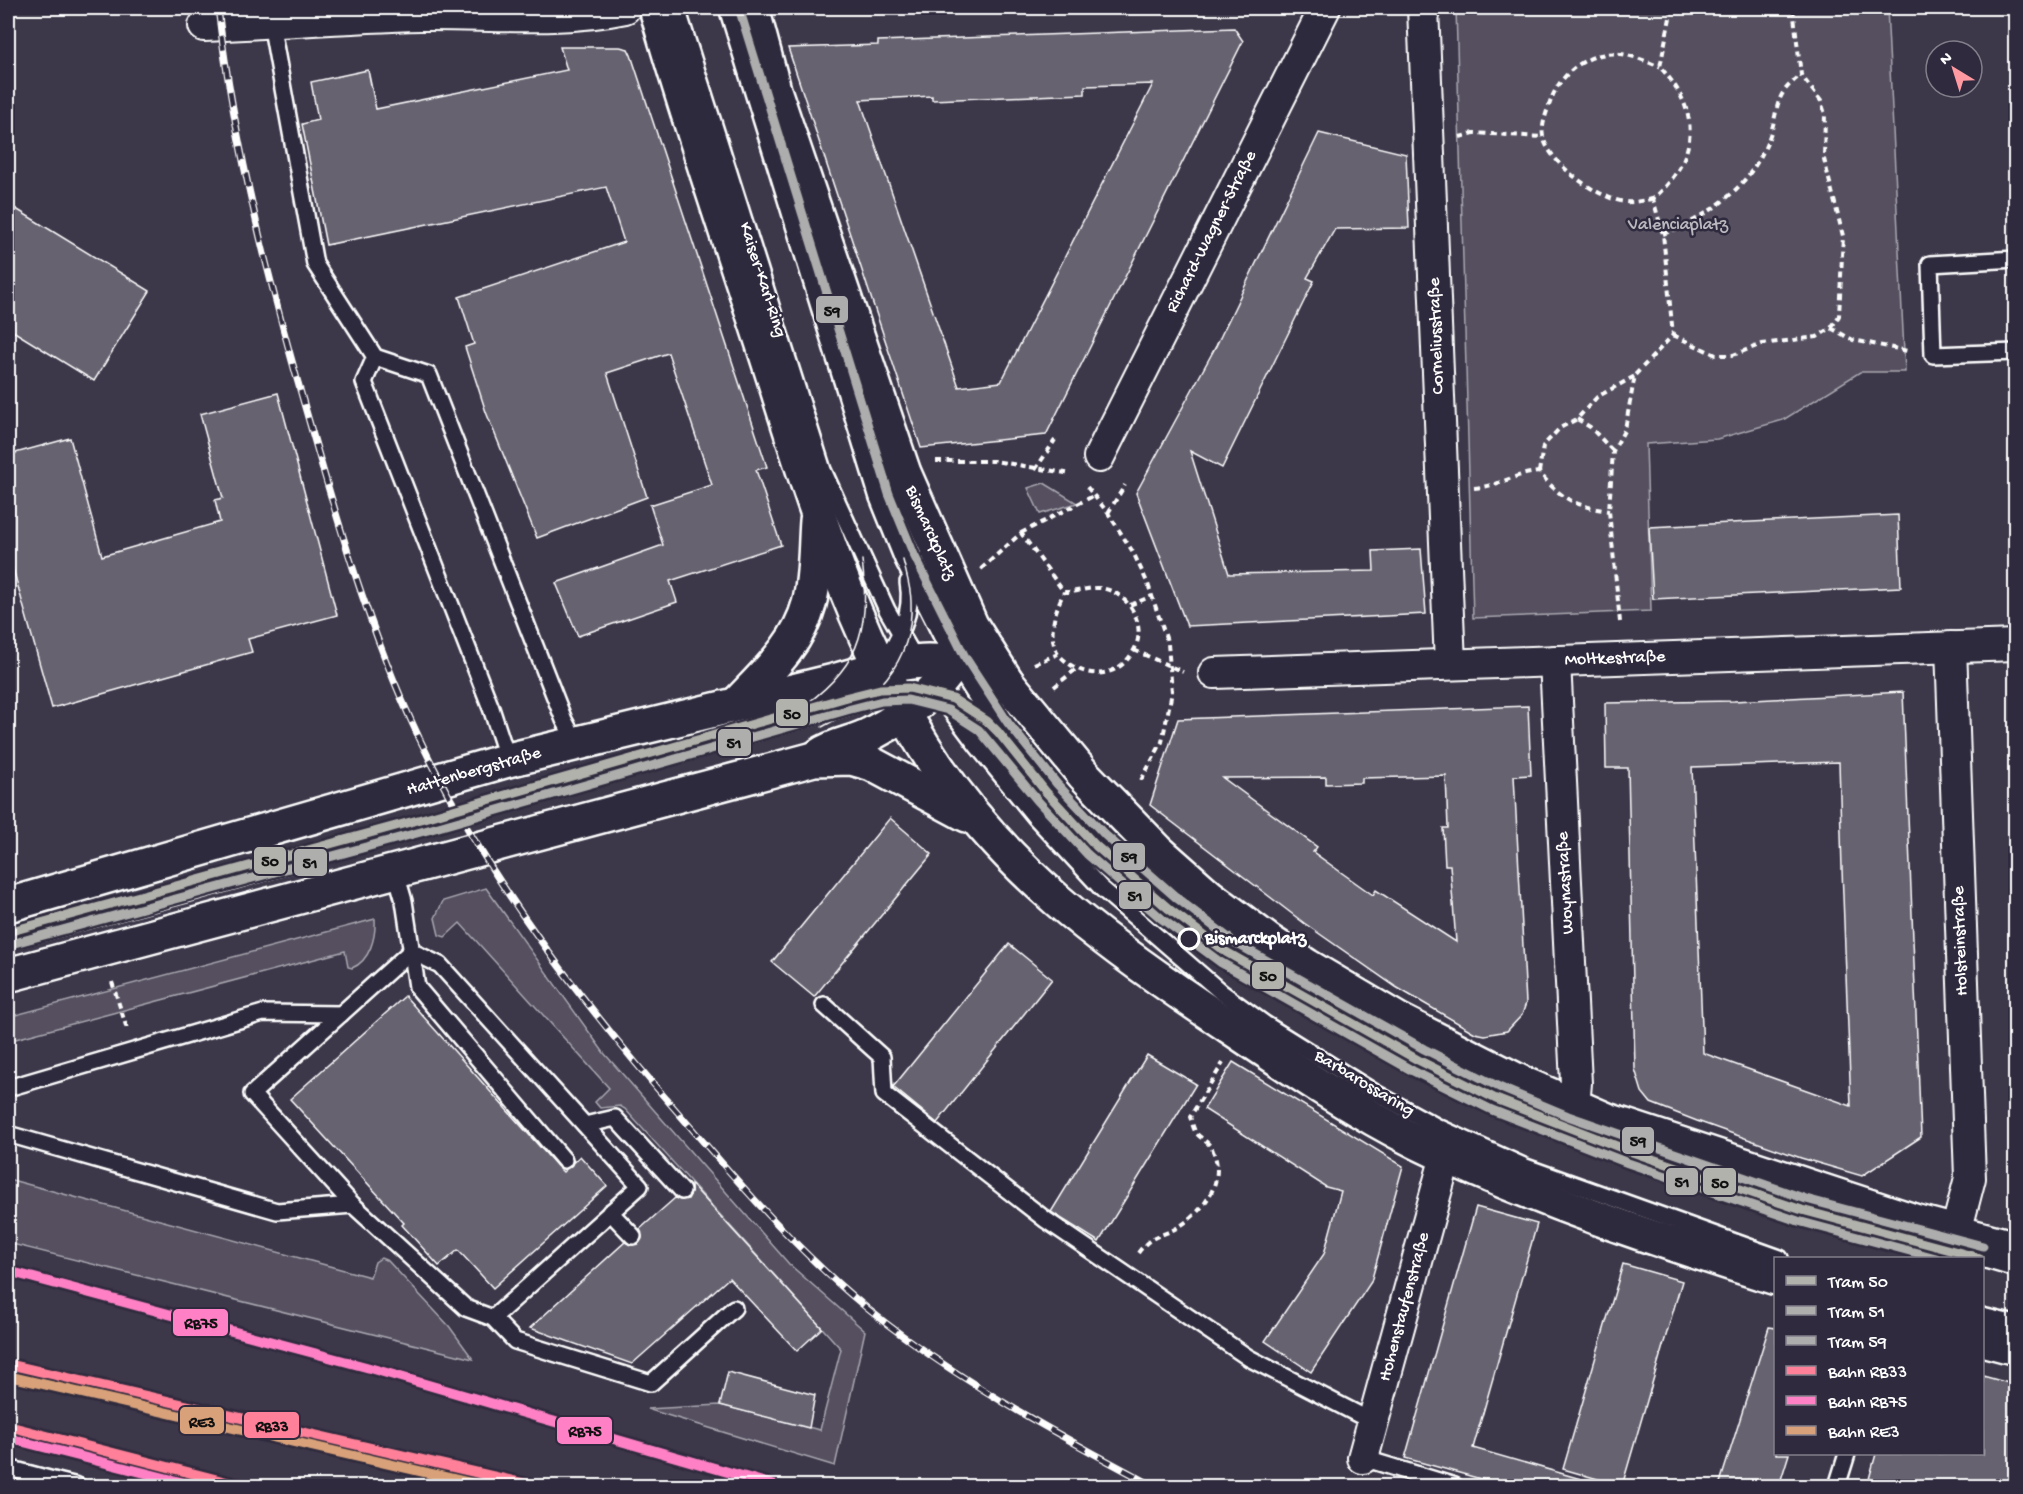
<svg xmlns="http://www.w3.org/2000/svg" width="2023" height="1494" font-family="'Gochi Hand',sans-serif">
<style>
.green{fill:#555060;stroke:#aaa8b0;stroke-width:1.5}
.building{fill:#666270;stroke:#fff;stroke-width:1.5;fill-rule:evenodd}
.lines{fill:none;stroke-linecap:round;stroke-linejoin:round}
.lane-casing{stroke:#fff;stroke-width:20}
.street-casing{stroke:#fff;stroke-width:34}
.secondary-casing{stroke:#fff;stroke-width:38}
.path{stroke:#fff;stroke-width:4;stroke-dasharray:6 4.5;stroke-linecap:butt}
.lane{stroke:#2f2a3d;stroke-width:15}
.street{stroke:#2f2a3d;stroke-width:30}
.secondary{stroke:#2f2a3d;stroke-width:33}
.tram{stroke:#fff;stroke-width:1.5}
.rail-casing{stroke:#fff;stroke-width:7}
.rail{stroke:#2f2a3d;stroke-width:4.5;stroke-dasharray:14;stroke-linecap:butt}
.rail-1-casing{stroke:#2f2a3d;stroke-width:15}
.rail-2-casing{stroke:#2f2a3d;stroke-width:15}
.rail-3-casing{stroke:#2f2a3d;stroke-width:15}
.rail-1{stroke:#ff8098;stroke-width:10}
.rail-2{stroke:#ff80c5;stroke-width:10}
.rail-3{stroke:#d9a179;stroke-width:10}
.tram-1-casing{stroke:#2f2a3d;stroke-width:14}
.tram-2-casing{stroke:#2f2a3d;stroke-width:14}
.tram-3-casing{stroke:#2f2a3d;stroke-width:14}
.tram-1{stroke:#b2b2ac;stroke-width:9}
.tram-2{stroke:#aeaead;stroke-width:9}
.tram-3{stroke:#adadad;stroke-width:9}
.stop-dot{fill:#2f2a3d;stroke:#fff;stroke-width:3}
.labels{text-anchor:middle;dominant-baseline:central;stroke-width:5;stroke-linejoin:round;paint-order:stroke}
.park-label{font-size:18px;fill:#bbb9bf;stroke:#2f2a3d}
.street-label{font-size:18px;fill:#fff;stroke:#2f2a3d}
.stop-label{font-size:18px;font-weight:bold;fill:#fff;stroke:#2f2a3d;text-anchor:start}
.line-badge{stroke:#2f2a3d;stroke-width:2}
.pale-badge-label{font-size:16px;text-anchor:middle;font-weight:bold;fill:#111}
</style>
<rect width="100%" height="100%" fill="#3c3749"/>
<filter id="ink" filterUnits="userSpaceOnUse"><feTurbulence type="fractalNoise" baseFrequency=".0167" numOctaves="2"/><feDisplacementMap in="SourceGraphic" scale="12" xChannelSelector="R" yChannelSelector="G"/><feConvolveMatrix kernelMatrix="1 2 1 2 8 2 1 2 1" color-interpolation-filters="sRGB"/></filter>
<g filter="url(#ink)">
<!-- green -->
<g class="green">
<path d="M 1456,8 L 1887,8 L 1905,372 L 1860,372 L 1783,420 L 1717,439 L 1646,444 L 1651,611 L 1473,618 Z"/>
<path d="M 1044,483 L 1077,503 L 1040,514 L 1028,488 Z"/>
<path d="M 486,888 L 604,1053 L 789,1264 L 865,1331 L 835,1466 L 647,1409 L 720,1405 L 820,1430 L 841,1349 L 625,1109 L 620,1106 L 600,1108 L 595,1102 L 609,1088 L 460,923 L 445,937 L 439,935 L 435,918 L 443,901 Z"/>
<path d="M 375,919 C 376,937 370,961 352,968 L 348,967 L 345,951 L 8,1041 L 8,1017 Z"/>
<path d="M 8,1179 L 370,1277 L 375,1262 L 381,1258 L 388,1261 L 449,1326 L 473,1359 L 8,1243 Z"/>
</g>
<!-- building -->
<g class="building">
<path d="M 1234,28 L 1243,41 L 1046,435 L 921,448 L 788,48 L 878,45 L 878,41 ZM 1153,84 L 1001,382 L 959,387 L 860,100 L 932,96 L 932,100 L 1085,94 L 1085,86 Z"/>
<path d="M 560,47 L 620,47 L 628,49 L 631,55 L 767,467 L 756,470 L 781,545 L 670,581 L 677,602 L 578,636 L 556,583 L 663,545 L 650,505 L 712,485 L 668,353 L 607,373 L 647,497 L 537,538 L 486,412 L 465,347 L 474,344 L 459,297 L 624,242 L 606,187 L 326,245 L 302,124 L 318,120 L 311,82 L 368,70 L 376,109 L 567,70 Z"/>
<path d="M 1319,133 L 1406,154 L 1409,228 L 1335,229 L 1307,278 L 1314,281 L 1222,468 L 1190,451 L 1229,574 L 1374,571 L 1373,551 L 1421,549 L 1426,614 L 1187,626 L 1136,493 L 1216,346 Z"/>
<path d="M 8,204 L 150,291 L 94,381 L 8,328 Z"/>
<path d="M 278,393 L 337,615 L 248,639 L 252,652 L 52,708 L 8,551 L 8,455 L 70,438 L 102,556 L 220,522 L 215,500 L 223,498 L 200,414 Z"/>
<path d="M 1898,515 L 1901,587 L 1653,599 L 1649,527 Z"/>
<path d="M 1903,692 L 1921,1137 L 1862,1176 L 1801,1158 L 1697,1121 L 1651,1103 L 1642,1092 L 1635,1069 L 1628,768 L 1606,768 L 1605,703 L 1734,701 ZM 1839,762 L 1842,869 L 1851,1106 L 1703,1053 L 1692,767 Z"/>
<path d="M 1528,706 L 1531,775 L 1514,776 L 1526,1003 L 1522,1015 L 1507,1031 L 1485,1035 L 1475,1033 L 1396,987 L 1304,923 L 1150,805 L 1178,719 ZM 1446,776 L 1448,828 L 1443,828 L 1445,865 L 1450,865 L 1456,942 L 1376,890 L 1373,895 L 1342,873 L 1313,852 L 1317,847 L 1223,778 L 1326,777 L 1326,784 L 1362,783 L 1362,778 Z"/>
<path d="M 890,818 L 932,854 L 814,997 L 772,962 Z"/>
<path d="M 1009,944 L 1052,979 L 937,1123 L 893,1087 Z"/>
<path d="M 405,996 L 557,1166 L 563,1172 L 580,1156 L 607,1186 L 493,1288 L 458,1250 L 439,1266 L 402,1225 L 404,1223 L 290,1099 Z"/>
<path d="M 1147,1055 L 1196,1084 L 1099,1242 L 1051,1212 Z"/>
<path d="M 1233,1062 L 1403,1166 L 1371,1282 L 1311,1372 L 1265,1341 L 1324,1254 L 1341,1191 L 1326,1187 L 1204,1109 Z"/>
<path d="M 691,1184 L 822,1328 L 797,1351 L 729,1278 L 632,1364 L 530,1328 L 625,1242 L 631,1245 L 639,1243 L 642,1238 L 640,1229 L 675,1198 L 680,1200 L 688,1199 L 691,1193 Z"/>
<path d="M 1476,1207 L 1537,1224 L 1473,1448 L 1581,1479 L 1580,1486 L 1506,1486 L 1405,1458 Z"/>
<path d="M 1623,1264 L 1682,1281 L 1622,1486 L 1563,1469 Z"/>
<path d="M 1769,1327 L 1776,1328 L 1776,1454 L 1789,1454 L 1779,1486 L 1719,1486 Z"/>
<path d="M 728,1372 L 815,1395 L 809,1428 L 720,1405 Z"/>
<path d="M 1983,1376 L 2016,1385 L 2016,1486 L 1867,1486 L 1876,1454 L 1983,1454 Z"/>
</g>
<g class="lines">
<defs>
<g id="lane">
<path d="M 677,8 L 823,470 L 887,610 L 917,662"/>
<path d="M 727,8 L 878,498 L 903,560 L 955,663 L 998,731 L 1047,792 L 1096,845 L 1170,909 L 1227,952 L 1418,1060 L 1496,1099 L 1564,1127 L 1802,1210 L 1980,1258"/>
<path d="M 271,23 L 315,264 L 375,357 L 429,375 L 564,720 L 577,744"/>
<path d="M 2016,259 L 1930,264 L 1933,355 L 2016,352"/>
<path d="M 375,357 L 364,382 L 491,708 L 508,760"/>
<path d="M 882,665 C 899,640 914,613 908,582"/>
<path d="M 933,687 L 978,747 L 1035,817 L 1101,888 L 1221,992 L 1265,1024 L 1374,1092 L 1436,1126 L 1526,1167 L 1780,1258"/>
<path d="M 943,701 L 970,712 L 991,725"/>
<path d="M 395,870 L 404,901 L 417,987 L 564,1160"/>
<path d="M 8,941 L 189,893 L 864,702 L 898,698"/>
<path d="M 411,951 L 440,965 L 640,1186 L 493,1318 L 466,1308 L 353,1205 L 252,1094 Z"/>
<path d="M 824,1005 L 882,1057 L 884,1094 L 1046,1220 L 1249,1358 L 1373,1422"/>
<path d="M 8,1088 L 263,1013 L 341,1014"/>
<path d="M 585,1125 L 615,1118 L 682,1191"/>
<path d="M 8,1134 L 277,1211 L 353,1205"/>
<path d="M 610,1212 L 633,1236"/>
<path d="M 1982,1259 L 2016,1269"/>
<path d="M 1982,1316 L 2016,1324"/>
<path d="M 493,1318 L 515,1341 L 651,1383 L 734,1308"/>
<path d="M 1363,1458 L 1455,1486"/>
<path d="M 8,1468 L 57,1481 L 56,1486"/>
<path d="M 57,1481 L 78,1486"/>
<path d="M 1837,1486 L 1847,1454"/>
</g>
<g id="street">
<path d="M 1423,8 L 1450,664"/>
<path d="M 204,26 C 276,23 348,17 420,15 C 488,14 559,22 625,8"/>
<path d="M 1099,457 L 1325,8"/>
<path d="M 1951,647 L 1970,1178 L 1956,1232"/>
<path d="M 1555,661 L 1576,1083 L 1574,1106"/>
<path d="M 1214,673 L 2016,645"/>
<path d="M 1363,1458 L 1446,1156"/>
</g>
<g id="secondary">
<path d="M 656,8 C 689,124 729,239 766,354 C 811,494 853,642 936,765 C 1008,871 1098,938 1202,1008 C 1272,1055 1343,1105 1419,1143 C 1533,1199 1654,1239 1776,1278"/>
<path d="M 752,8 L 774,90 L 904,473 L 971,625 L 1007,682 L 1084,775 L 1158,851 L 1210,897 L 1267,940 L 1307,966 L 1400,1021 L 1524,1084 L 1607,1120 L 1914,1221 L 2016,1248"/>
<path d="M 737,704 C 766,673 798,645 809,604 C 816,578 815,547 817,521"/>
<path d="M 820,755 C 836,744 855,743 871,734 C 909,714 945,686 964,646"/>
<path d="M 8,905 L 508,760 L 834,681 C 904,660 938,649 1007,682"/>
<path d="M 8,975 L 814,759 L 851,758 L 872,764 L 967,815"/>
<path d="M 1982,1339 L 2016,1348"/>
</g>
</defs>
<!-- lane casing -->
<use href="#lane" class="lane-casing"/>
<!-- street casing -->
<use href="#street" class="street-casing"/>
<!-- secondary casing -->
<use href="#secondary" class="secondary-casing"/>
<!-- path -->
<g class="path">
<path d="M 1460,137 L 1474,133 L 1543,137"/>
<path d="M 1653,199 C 1644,200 1634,203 1626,202 C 1600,200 1548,163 1543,136 C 1541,125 1547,111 1551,100 C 1561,72 1590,50 1621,54 C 1635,56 1648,62 1660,67"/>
<path d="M 1663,234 C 1712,216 1756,183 1772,129 C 1779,102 1776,94 1801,75"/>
<path d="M 1831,328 L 1853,340 L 1908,351"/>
<path d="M 1673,335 L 1716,355 L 1733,355 L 1762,344 L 1817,337 L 1831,328 L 1839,316 L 1843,236 L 1824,159 L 1825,114 L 1821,101 L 1801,75 L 1793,8"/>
<path d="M 1577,419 L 1590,427 L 1613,451"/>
<path d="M 936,461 L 994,461 L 1071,474"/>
<path d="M 1035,470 L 1055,440"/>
<path d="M 1539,472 L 1543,446 L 1560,428 L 1577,419 L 1597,397 L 1635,376"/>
<path d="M 1087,487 L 1108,513 L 1133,552 L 1148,584 L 1168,644 L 1172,692 L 1162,742 L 1139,784"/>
<path d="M 1474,488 C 1500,486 1513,474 1539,472 C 1561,499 1575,506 1609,511"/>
<path d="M 1108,513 L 1125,485"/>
<path d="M 1021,533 L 1093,496"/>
<path d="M 981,569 L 1021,533 L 1064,592 C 1077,593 1087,587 1100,588 C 1128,591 1148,625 1134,650 C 1117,681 1083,679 1061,657 C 1045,640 1055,610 1064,592"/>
<path d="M 1130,605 L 1152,596"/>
<path d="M 1620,622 L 1609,511 L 1613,451 L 1625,429 L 1635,375 L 1673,335 L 1663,234 L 1653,199 C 1698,159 1703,113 1660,67 L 1672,8"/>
<path d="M 1134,650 L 1183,672"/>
<path d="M 1034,664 L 1058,654"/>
<path d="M 1054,687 L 1075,670"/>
<path d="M 112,982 L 127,1029"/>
<path d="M 1138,1253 C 1152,1233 1163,1237 1180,1226 C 1205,1210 1226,1180 1213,1151 C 1210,1143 1203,1140 1197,1134 C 1193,1129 1192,1122 1190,1117 L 1223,1063"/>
</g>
<!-- lane -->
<use href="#lane" class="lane"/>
<!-- street -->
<use href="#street" class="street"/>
<!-- secondary -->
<use href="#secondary" class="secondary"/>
<!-- tram -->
<g class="tram">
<path d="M 795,712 C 858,670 871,633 862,560"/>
<path d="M 822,727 C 873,701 914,664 911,602 C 911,588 906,573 903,560"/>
</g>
<defs>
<path id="rail" d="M 218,8 C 235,151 271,290 311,428 C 343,540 376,652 428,756 C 496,892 588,1010 687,1123 C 749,1195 812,1267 887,1324 C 971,1388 1062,1437 1154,1486"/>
</defs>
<!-- rail casing -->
<use href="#rail" class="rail-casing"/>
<!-- rail -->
<use href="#rail" class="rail"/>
<defs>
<g id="rail-1">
<path d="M 8,1364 L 535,1486"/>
<path d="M 8,1426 L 242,1486"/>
</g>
<g id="rail-2">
<path d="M 8,1271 L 366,1367 L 776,1486"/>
<path d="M 8,1438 L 196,1486"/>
</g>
<path id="rail-3" d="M 8,1376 L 484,1486"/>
</defs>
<!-- rail-1 casing -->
<use href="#rail-1" class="rail-1-casing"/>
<!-- rail-2 casing -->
<use href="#rail-2" class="rail-2-casing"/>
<!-- rail-3 casing -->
<use href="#rail-3" class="rail-3-casing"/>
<!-- rail-1 -->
<use href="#rail-1" class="rail-1"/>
<!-- rail-2 -->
<use href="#rail-2" class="rail-2"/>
<!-- rail-3 -->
<use href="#rail-3" class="rail-3"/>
<defs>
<path id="tram-1" d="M 8,932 L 425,818 L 844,698 L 880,689 L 909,688 L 953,699 L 987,721 L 998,732 L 1046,792 L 1096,846 L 1169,909 L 1226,952 L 1418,1060 L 1496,1099 L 1632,1152 L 1802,1210 L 1980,1258"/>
<path id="tram-2" d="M 11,944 L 428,830 L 847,710 L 882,701 L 908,700 L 948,710 L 979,730 L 1037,800 L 1087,854 L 1162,919 L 1220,962 L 1413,1071 L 1492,1110 L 1628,1163 L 1798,1221 L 1936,1258"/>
<path id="tram-3" d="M 739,8 L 889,494 L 914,555 L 965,657 L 1008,723 L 1057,784 L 1105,835 L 1178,899 L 1234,942 L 1424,1049 L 1501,1088 L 1568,1116 L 1806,1199 L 1983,1246"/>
</defs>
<!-- tram-1 casing -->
<use href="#tram-1" class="tram-1-casing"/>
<!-- tram-2 casing -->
<use href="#tram-2" class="tram-2-casing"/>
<!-- tram-3 casing -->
<use href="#tram-3" class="tram-3-casing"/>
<!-- tram-1 -->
<use href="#tram-1" class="tram-1"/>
<!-- tram-2 -->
<use href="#tram-2" class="tram-2"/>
<!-- tram-3 -->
<use href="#tram-3" class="tram-3"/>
</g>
</g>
<!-- markers -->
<circle class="stop-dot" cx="1189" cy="939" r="10"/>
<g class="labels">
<!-- park labels -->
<g class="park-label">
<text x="1678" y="225">Valenciaplatz</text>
</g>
<!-- street labels -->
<g class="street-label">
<text transform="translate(1212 232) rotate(-63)">Richard-Wagner-Straße</text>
<text transform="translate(762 280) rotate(72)">Kaiser-Karl-Ring</text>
<text transform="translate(1437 336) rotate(-92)">Corneliusstraße</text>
<text transform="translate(930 533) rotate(66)">Bismarckplatz</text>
<text transform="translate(1615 659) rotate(-2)">Moltkestraße</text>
<text transform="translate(474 772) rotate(-16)">Hattenbergstraße</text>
<text transform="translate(1566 883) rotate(-93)">Woynastraße</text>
<text transform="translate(1961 941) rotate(-92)">Holsteinstraße</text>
<text transform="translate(1364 1084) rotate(31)">Barbarossaring</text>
<text transform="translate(1405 1307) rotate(-75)">Hohenstaufenstraße</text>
</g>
<!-- stop labels -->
<g class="stop-label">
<text x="1205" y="939">Bismarckplatz</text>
</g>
</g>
<g class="line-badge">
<rect x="815" y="295" width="34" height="29" rx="6" fill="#adadad"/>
<rect x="775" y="698" width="34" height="29" rx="6" fill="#b2b2ac"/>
<rect x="717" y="728" width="35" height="29" rx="6" fill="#aeaead"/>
<rect x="1112" y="842" width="34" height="29" rx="6" fill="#adadad"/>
<rect x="253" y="846" width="34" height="29" rx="6" fill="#b2b2ac"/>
<rect x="293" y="848" width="35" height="29" rx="6" fill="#aeaead"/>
<rect x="1118" y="881" width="34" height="29" rx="6" fill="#aeaead"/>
<rect x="1251" y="961" width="34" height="29" rx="6" fill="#b2b2ac"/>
<rect x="1621" y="1126" width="34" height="29" rx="6" fill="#adadad"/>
<rect x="1665" y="1167" width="34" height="29" rx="6" fill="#aeaead"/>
<rect x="1702" y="1167" width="35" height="29" rx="6" fill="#b2b2ac"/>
<rect x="172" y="1308" width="57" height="29" rx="6" fill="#ff80c5"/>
<rect x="179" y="1406" width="46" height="29" rx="6" fill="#d9a179"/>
<rect x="243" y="1411" width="57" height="28" rx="6" fill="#ff8098"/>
<rect x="556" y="1416" width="57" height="29" rx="6" fill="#ff80c5"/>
</g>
<g class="pale-badge-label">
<text x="832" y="316">59</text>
<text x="792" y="719">50</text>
<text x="734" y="748">51</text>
<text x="1129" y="862">59</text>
<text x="270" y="866">50</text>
<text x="310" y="868">51</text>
<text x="1135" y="901">51</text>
<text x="1268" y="981">50</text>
<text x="1638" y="1146">59</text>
<text x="1682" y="1187">51</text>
<text x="1720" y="1188">50</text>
<text x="201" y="1328">RB75</text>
<text x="202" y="1427">RE3</text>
<text x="272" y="1431">RB33</text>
<text x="585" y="1436">RB75</text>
</g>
<!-- margin -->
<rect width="2023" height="1494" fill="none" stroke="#2f2a3d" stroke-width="30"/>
<rect x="15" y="15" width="1993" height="1464" fill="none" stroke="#fff" stroke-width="2" filter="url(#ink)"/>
<!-- legend -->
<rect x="1774" y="1257" width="210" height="198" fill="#2f2a3d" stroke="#827f8b" stroke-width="1.5"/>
<rect x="1786" y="1276" width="30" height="9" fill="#b2b2ac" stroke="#827f8b" stroke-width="1.5"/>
<text x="1828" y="1287" font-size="18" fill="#ffffff">Tram 50</text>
<rect x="1786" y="1306" width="30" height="9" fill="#aeaead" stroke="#827f8b" stroke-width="1.5"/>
<text x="1828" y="1317" font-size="18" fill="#ffffff">Tram 51</text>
<rect x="1786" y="1336" width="30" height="9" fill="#adadad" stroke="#827f8b" stroke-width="1.5"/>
<text x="1828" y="1347" font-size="18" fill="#ffffff">Tram 59</text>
<rect x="1786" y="1366" width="30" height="9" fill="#ff8098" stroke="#827f8b" stroke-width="1.5"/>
<text x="1828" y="1377" font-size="18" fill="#ffffff">Bahn RB33</text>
<rect x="1786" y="1396" width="30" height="9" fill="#ff80c5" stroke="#827f8b" stroke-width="1.5"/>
<text x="1828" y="1407" font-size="18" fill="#ffffff">Bahn RB75</text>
<rect x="1786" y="1426" width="30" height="9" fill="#d9a179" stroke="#827f8b" stroke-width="1.5"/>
<text x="1828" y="1437" font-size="18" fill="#ffffff">Bahn RE3</text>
<!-- north arrow -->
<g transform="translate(1954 69) rotate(322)"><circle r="28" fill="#2f2a3d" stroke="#827f8b" stroke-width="1.5"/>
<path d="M0-4.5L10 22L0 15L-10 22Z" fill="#ff9aa2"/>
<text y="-9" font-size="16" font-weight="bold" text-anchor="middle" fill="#ffffff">N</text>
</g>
</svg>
